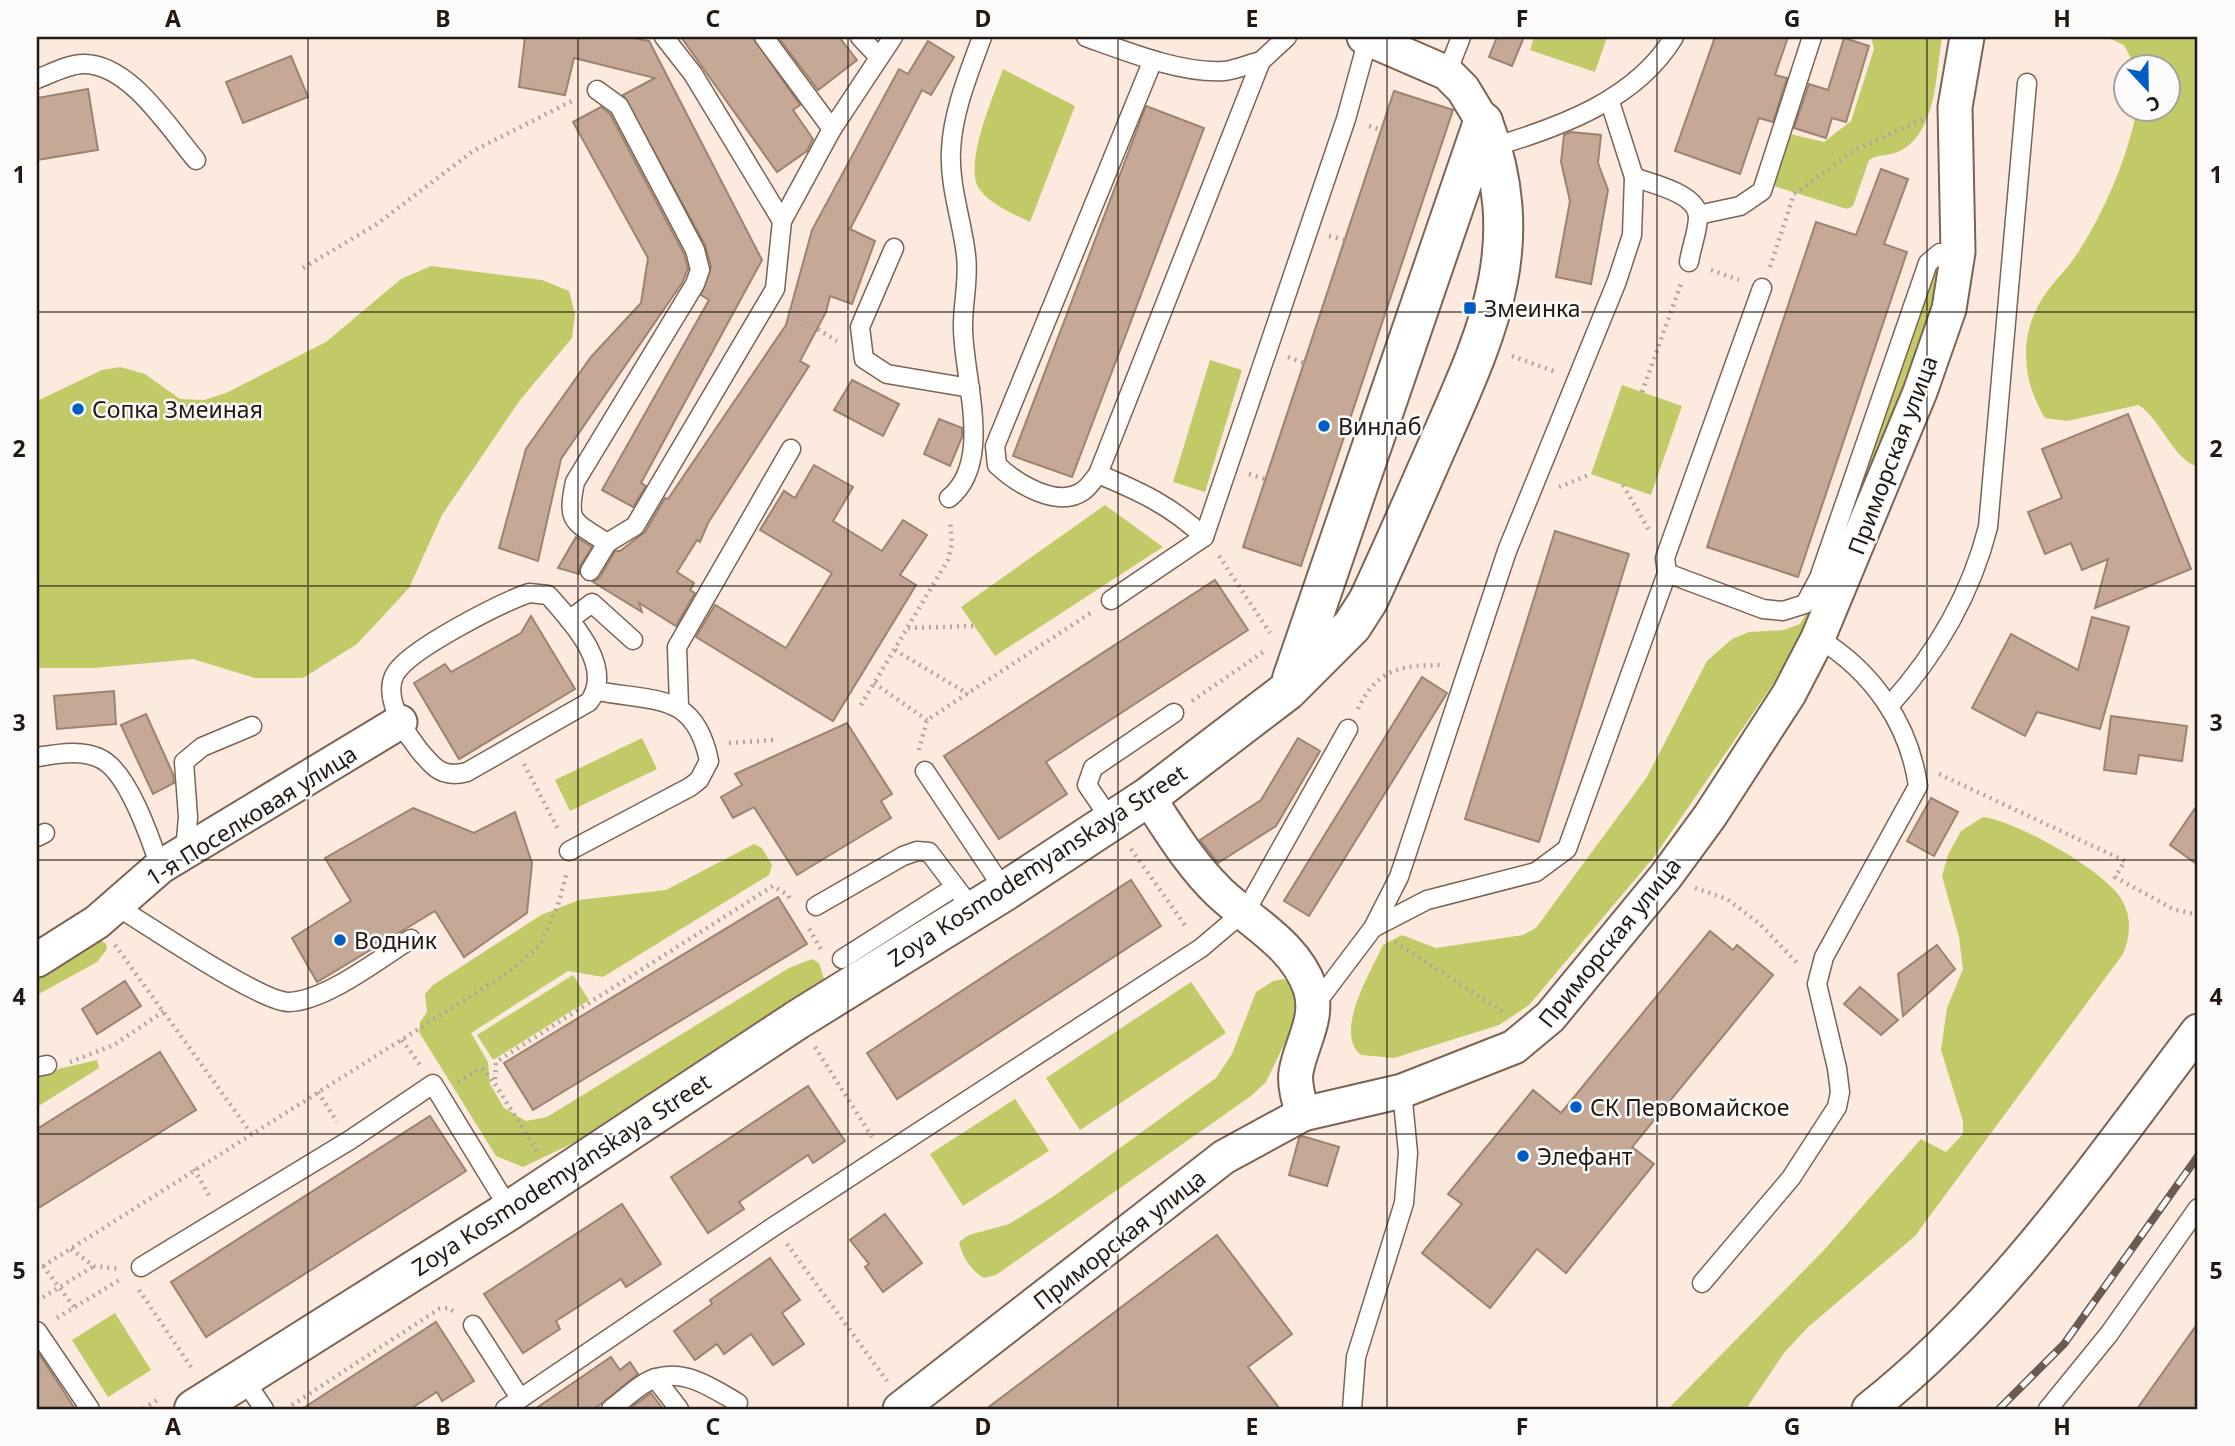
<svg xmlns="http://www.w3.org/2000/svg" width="2235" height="1446" font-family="'Noto Sans',sans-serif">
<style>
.green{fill:#c1ca67}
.building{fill:#c5a996;stroke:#9d8270;stroke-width:2}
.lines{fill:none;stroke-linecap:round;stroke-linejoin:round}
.service-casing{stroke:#7c6352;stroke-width:21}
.minor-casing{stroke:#7c6352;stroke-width:37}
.secondary-casing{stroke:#7c6352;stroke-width:42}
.path{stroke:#b3a49a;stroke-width:4.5;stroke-dasharray:2 5;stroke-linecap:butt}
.service{stroke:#fff;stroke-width:18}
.minor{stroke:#fff;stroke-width:33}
.secondary{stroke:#fff;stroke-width:38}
.rail-casing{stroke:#685b53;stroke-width:8}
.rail{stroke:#fbfbfb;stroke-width:5;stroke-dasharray:16;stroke-linecap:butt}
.grid{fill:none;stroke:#231912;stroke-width:2;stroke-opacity:0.55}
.poi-dot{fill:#005dc6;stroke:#fbfbfb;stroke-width:2.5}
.labels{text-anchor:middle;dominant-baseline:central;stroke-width:5;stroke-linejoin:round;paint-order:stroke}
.poi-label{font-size:23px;fill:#231912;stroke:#fbfbfb;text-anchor:start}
.street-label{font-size:23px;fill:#231912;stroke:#fbfbfb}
.neatline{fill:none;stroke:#231912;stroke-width:2.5}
.grid-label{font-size:23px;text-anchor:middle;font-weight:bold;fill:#231912}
</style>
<rect width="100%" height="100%" fill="#fceade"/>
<!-- green -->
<g class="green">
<path d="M 1534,37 L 1607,37 L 1595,72 L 1530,50 Z"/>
<path d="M 1871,37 L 1942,37 C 1936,73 1937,132 1900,151 C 1890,156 1878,154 1869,160 L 1853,206 L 1847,209 L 1774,186 L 1773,184 L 1790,134 L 1824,142 L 1851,121 L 1874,49 Z"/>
<path d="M 2106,37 L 2198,37 L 2198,467 C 2172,459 2160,417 2138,405 L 2067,421 L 2045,418 C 2021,379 2018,332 2046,293 C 2056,279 2070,266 2079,251 C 2106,208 2127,159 2137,109 L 2168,108 L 2168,66 L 2135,66 L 2124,45 Z"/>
<path d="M 1003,69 L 1075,106 L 1030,222 C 1012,213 993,206 980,190 C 962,167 994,95 1003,69 Z"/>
<path d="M 431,266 L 542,280 L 569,291 L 575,314 L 572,338 L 520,400 L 442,515 L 409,588 L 357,644 L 303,678 L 255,678 L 193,659 L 94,668 L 37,668 L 37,401 L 102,370 L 120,367 L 145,374 L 180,399 L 204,400 L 226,393 L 326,342 L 401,279 Z"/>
<path d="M 1935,271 L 1939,271 L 1932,318 L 1811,629 L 1654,857 L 1529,1005 L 1499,1025 L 1394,1058 L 1361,1055 C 1333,1032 1371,972 1383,945 L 1402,935 L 1436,948 L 1523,935 L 1536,928 L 1647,777 L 1707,661 L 1732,639 L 1749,632 L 1784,630 L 1800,624 L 1814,601 Z"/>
<path d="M 1210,360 L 1242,370 L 1205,492 L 1173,482 Z"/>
<path d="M 1622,385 L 1682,406 L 1651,495 L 1591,474 Z"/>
<path d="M 1105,505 L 1163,547 L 995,656 L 961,607 Z"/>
<path d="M 642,738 L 657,769 L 570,811 L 555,780 Z"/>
<path d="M 1983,817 C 2016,821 2109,872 2123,902 C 2132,919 2130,937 2123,954 L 1915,1236 L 1807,1328 L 1784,1353 L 1746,1409 L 1668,1409 L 1826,1248 L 1921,1139 L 1946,1152 L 1963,1134 L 1963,1121 L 1941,1050 L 1947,1008 L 1963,969 L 1959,937 L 1942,876 L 1948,855 L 1961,831 Z"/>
<path d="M 754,844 L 762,848 L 772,865 L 769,875 L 603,977 L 568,971 L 471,1033 L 488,1062 L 490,1084 L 504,1108 L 526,1121 L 547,1117 L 789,968 L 812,959 L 819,963 L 824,979 L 818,988 L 586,1137 L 523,1167 L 496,1156 L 419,1032 L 420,1022 L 427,1012 L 425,994 L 433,985 L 541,915 L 579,900 L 666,890 Z"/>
<path d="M 96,937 L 106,944 L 107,949 L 97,962 L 37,995 L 37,968 Z"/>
<path d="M 573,975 L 589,1000 L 493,1060 L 477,1035 Z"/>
<path d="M 1284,979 L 1291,985 L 1302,1007 L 1266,1082 L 1251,1096 L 996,1275 L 984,1278 C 971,1271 962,1256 959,1242 L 969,1235 L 1009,1224 L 1054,1196 L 1216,1078 L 1232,1054 L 1256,992 L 1273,981 Z"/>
<path d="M 1191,982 L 1226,1033 L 1080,1130 L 1046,1078 Z"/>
<path d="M 97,1060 L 99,1068 L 37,1107 L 37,1074 Z"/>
<path d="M 1015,1099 L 1049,1151 L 963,1206 L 930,1154 Z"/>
<path d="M 115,1313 L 151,1370 L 108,1397 L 72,1340 Z"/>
</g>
<!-- building -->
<g class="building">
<path d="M 525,37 L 629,37 L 649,41 L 762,260 L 641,483 L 646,486 L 633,507 L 602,490 L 709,300 L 701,295 L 711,267 L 705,245 L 623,95 L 655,78 L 574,58 L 565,95 L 519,87 Z"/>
<path d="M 681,37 L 753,37 L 800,105 L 793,110 L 813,139 L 807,151 L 777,172 Z"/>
<path d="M 778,37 L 839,37 L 857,60 L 818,90 Z"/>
<path d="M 1497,37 L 1524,37 L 1512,66 L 1489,57 Z"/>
<path d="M 1715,37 L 1788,37 L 1775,75 L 1787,78 L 1773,122 L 1759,118 L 1740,174 L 1675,151 Z"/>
<path d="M 1844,38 L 1869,46 L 1846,122 L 1832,118 L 1826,138 L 1794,128 L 1809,84 L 1828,90 Z"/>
<path d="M 928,41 L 954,57 L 931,95 L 922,90 L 850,229 L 875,241 L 852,304 L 830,296 L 826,312 L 800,361 L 809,366 L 708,523 L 700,542 L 697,540 L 677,572 L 694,583 L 690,590 L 695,593 L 676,626 L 639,603 L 642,612 L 593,582 L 600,577 L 615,551 L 620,551 L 645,532 L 665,498 L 668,499 L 786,325 L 812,230 L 899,69 L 908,74 Z"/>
<path d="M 291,56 L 308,97 L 243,123 L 226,82 Z"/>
<path d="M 88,89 L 98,150 L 37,160 L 37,98 Z"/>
<path d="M 1394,91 L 1453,110 L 1301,566 L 1243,547 Z"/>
<path d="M 1146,106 L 1204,128 L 1072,477 L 1013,456 Z"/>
<path d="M 601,107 L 610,114 L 684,254 L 688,269 L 682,283 L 561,459 L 538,561 L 499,548 L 526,449 L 591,357 L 641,303 L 648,258 L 573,122 Z"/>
<path d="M 1571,132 L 1601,135 L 1598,163 L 1608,190 L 1591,284 L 1556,277 L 1570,201 L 1561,162 L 1564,135 Z"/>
<path d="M 1881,169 L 1908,179 L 1884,244 L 1907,252 L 1798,577 L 1707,547 L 1816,222 L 1856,235 Z"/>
<path d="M 852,380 L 899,404 L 883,436 L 834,410 Z"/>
<path d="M 2128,414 L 2191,569 L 2095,608 L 2108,559 L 2082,570 L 2071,543 L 2045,554 L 2028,512 L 2062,498 L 2042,449 Z"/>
<path d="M 939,419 L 962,428 L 962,437 L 950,466 L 924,454 Z"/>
<path d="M 814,465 L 853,487 L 833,521 L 882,551 L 903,520 L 927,535 L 900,575 L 916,585 L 833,721 L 696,637 L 715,605 L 786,648 L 832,573 L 760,530 L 784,491 L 795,498 Z"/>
<path d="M 1555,531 L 1629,554 L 1539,842 L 1465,819 Z"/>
<path d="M 576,537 L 592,547 L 580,566 L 579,574 L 558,568 Z"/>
<path d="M 1215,580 L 1248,630 L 1046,762 L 1067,794 L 999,839 L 944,756 Z"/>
<path d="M 531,616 L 575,689 L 459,759 L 414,683 L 445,664 L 451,672 L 521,633 Z"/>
<path d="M 2092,617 L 2129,627 L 2100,729 L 2037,712 L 2025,736 L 1972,708 L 2011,634 L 2078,670 Z"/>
<path d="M 1422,677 L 1447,693 L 1309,916 L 1284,901 Z"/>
<path d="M 114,691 L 116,724 L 57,729 L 54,696 Z"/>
<path d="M 146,714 L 173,774 L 174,783 L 153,794 L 121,725 Z"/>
<path d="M 2111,716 L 2187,726 L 2182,761 L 2139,755 L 2136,774 L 2104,770 Z"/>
<path d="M 847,723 L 892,794 L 881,801 L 891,818 L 797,875 L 754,807 L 733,818 L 721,797 L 742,785 L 735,774 Z"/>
<path d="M 1298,738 L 1320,751 L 1276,826 L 1218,863 L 1200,840 L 1261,800 Z"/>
<path d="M 1931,798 L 1958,812 L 1934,856 L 1907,841 Z"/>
<path d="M 2198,804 L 2198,865 L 2170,845 Z"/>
<path d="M 413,808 L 474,833 L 515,812 L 532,863 L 527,913 L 464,957 L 435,911 L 317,982 L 292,938 L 351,901 L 325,858 Z"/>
<path d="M 1131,880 L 1161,926 L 897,1099 L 867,1053 Z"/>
<path d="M 778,897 L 807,944 L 533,1110 L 504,1063 Z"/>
<path d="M 1710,931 L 1733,950 L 1737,945 L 1773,975 L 1632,1147 L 1654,1164 L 1566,1273 L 1537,1249 L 1490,1308 L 1422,1253 L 1462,1204 L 1448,1194 L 1533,1090 L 1561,1113 Z"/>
<path d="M 1937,945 L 1955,969 L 1903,1016 L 1898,974 Z"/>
<path d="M 125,981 L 141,1006 L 97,1034 L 82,1009 Z"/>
<path d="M 1860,987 L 1898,1020 L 1881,1035 L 1844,1004 Z"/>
<path d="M 160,1052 L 196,1110 L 37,1209 L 37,1129 Z"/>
<path d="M 808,1086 L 845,1141 L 813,1163 L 808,1155 L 739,1202 L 744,1209 L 708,1233 L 671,1177 Z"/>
<path d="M 430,1116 L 466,1171 L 206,1337 L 171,1282 Z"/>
<path d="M 1302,1136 L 1339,1147 L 1327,1186 L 1289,1175 L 1299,1138 Z"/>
<path d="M 622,1204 L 661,1264 L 626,1287 L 621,1279 L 556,1321 L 560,1329 L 523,1353 L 484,1294 Z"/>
<path d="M 885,1214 L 922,1263 L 883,1292 L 865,1267 L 869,1264 L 850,1240 Z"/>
<path d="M 1217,1235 L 1292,1334 L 1248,1367 L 1280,1409 L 986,1409 Z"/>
<path d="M 770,1258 L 800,1300 L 782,1313 L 804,1344 L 773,1365 L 751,1334 L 724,1354 L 717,1344 L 695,1360 L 674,1331 L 712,1304 L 710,1300 Z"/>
<path d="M 436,1322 L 474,1381 L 442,1401 L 437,1392 L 410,1409 L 302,1409 Z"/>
<path d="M 2198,1323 L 2198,1409 L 2137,1409 Z"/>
<path d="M 37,1351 L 55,1378 L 75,1409 L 37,1409 Z"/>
<path d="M 611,1357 L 620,1370 L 630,1362 L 638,1374 L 601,1404 L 593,1409 L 535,1409 Z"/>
<path d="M 651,1393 L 663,1409 L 629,1409 Z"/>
</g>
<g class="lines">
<defs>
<g id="service">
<path d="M 664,37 L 693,74 L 782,221 L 832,129 L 893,37"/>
<path d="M 764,37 L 832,129"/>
<path d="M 860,37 L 878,56"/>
<path d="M 1086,37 C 1125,51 1182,74 1224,71 C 1236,70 1249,64 1261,61"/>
<path d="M 1153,60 L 995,446 L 997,465 C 1016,483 1057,509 1083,491 C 1089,487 1094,479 1098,474 L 1261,61 L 1287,37"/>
<path d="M 1447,73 L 1461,37"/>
<path d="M 37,79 C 50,74 69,64 83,64 C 129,63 169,128 196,160"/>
<path d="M 597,90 L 619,106 L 695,250 L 700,270 L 695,284 L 575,482 C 566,524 574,521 607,543"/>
<path d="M 1493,147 C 1560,127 1636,100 1674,37"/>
<path d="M 1634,177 C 1651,184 1698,193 1698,217 C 1698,231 1691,248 1689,262"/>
<path d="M 1698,215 L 1740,206 L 1762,191 L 1812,37"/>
<path d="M 894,248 L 860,327 L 864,359 L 887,374 L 970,388"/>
<path d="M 1098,474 C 1139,491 1172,506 1204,537"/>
<path d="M 949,498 C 995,461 962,375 963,325 C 963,302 969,279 966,255 C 962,220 949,186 951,150 C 953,110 969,73 982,37"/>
<path d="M 590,571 L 607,543 L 635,526 L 775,289 L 782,221"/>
<path d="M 1667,573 L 1763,609 L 1783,611 L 1805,604 L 1819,578 L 1928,263 L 1940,253 L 1958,252"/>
<path d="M 529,593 L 548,595 C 572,622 615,667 589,702 L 467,772 C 456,775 445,775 436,768 C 415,750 380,701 395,674 C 409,649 501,603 529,593 Z"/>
<path d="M 1111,600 L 1204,537 L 1346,119 L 1368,39"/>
<path d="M 569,620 L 592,603 L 633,640"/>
<path d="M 1890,705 C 1937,653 1971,594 1988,527 L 2027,83"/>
<path d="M 679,706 L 677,647 L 791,449"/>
<path d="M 37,757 C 57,754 82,749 101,759 C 128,772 151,840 160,867"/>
<path d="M 925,771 L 1005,891"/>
<path d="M 1111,820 L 1087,785 L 1093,768 L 1174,713"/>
<path d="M 37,837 L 45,833"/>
<path d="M 569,851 L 690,787 L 699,780 L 709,761 C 695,692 656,702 597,691"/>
<path d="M 185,852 L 188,817 L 184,762 L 202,747 L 252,726"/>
<path d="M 116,906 C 148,925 260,1002 289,1002 C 326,1001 380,958 411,939"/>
<path d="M 816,906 L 903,856 L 917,851 L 929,852 L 973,910"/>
<path d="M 1373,928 L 1427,900 L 1536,872 L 1567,849 L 1667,573 L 1665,558 L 1762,288"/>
<path d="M 842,959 L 955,887"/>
<path d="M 1314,1006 L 1373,928 L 1399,877 L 1507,551 L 1617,281 L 1632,235 L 1634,177 L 1610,102"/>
<path d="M 37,1067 L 47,1065"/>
<path d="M 141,1267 L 350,1140 L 433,1084 L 510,1210"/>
<path d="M 1702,1283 L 1791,1178 L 1837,1107 L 1840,1092 L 1837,1068 L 1817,984 L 1824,957 L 1918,786 C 1909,723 1872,671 1818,638"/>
<path d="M 473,1325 L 520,1398"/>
<path d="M 37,1331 L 90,1409"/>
<path d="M 243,1378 L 264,1409"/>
<path d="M 655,1378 L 679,1409"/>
<path d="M 505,1409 L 773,1227 L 1201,948 L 1247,909 L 1348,729"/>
<path d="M 611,1409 C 624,1400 641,1382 656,1378 C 686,1369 714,1389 738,1403"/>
<path d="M 1352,1409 L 1356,1357 L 1404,1203 L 1408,1153 L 1402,1091"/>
<path d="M 2048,1409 L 2109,1334 L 2198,1208"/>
</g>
<g id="minor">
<path d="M 1364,37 L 1447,73 L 1463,89 L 1483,122"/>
<path d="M 1148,797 C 1170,830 1190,864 1219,892 C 1250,922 1295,944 1310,988 C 1320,1018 1301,1043 1296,1072 C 1294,1085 1299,1101 1303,1114"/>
<path d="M 37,960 L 97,922 L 160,867 L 400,722"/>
<path d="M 900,1409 L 1224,1157 L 1303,1114 L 1402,1091 L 1514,1047 L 1550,1017 L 1666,876 L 1710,816 L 1789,694 L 1818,638 L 1920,392 L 1949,309 L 1958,252 L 1955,107 L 1967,37"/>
<path d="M 1869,1409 C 2001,1305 2097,1164 2198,1031"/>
</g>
<g id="secondary">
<path d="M 1292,679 L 1483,122"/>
<path d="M 194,1409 L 510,1210 L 797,1020 L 1005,891 L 1148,797 L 1287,691 L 1352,626 L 1368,601 C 1393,548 1416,494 1440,440 C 1489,329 1529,244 1483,122"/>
</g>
</defs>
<!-- service casing -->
<use href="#service" class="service-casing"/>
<!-- minor casing -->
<use href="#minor" class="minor-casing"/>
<!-- secondary casing -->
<use href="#secondary" class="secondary-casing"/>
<!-- path -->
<g class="path">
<path d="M 1369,126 L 1381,130"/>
<path d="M 1329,236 L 1345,240"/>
<path d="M 1770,267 L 1794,194 L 1855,150 L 1925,118"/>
<path d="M 303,268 L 377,224 L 473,151 L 576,99"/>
<path d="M 1711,270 L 1739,280"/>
<path d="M 788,311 L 837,341"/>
<path d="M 1512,356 L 1556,372"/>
<path d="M 1288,357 L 1304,363"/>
<path d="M 1642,392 L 1681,284"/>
<path d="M 1249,474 L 1265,479"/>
<path d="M 1623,485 L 1649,530"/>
<path d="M 1559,487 L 1591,474"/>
<path d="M 1219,556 L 1270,633"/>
<path d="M 908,628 L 975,626"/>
<path d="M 895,650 L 968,694"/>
<path d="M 874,683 L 927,720"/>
<path d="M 1192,701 L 1263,652"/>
<path d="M 861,705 L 948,560 L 952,543 L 950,520"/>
<path d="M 1358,709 C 1377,668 1402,665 1445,665"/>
<path d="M 729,743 L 774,740"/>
<path d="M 919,750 L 927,720 L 1092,612"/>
<path d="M 524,764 L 559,831"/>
<path d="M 1939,774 L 2125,861 L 2115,877 L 2173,909 L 2198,915"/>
<path d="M 1131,849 L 1187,928"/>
<path d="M 1695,888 L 1727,899 L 1760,924 L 1799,965"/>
<path d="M 809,929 L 821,949"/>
<path d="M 1395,942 L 1505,1013"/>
<path d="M 115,945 L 251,1133"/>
<path d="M 402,1040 L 420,1065"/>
<path d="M 815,1047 L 872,1137"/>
<path d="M 70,1062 L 114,1045 L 164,1011"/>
<path d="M 458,1082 L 482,1068 L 494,1083"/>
<path d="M 318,1092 L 337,1122"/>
<path d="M 537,1151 L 495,1084 L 496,1062 L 773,886 L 788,895 L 791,901"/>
<path d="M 194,1169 L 211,1199"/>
<path d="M 787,1244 L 887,1381"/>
<path d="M 71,1249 L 94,1266 L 120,1269"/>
<path d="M 43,1266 L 74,1307"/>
<path d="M 37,1270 L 512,970 L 541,944 L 558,905 L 567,872"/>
<path d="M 139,1290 L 193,1370"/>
<path d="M 37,1301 L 94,1266"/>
<path d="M 57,1318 L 121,1279"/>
<path d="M 143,1409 L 160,1398"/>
<path d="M 286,1409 L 439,1309 L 449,1308 L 455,1313"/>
</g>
<!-- service -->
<use href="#service" class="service"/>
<!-- minor -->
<use href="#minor" class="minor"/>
<!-- secondary -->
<use href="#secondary" class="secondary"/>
<defs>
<path id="rail" d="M 1999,1409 L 2064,1344 L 2198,1156"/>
</defs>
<!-- rail casing -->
<use href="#rail" class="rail-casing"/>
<!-- rail -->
<use href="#rail" class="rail"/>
</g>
<!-- grid -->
<path class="grid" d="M 308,37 L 308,1409M 578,37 L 578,1409M 848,37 L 848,1409M 1118,37 L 1118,1409M 1387,37 L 1387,1409M 1657,37 L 1657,1409M 1927,37 L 1927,1409M 37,312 L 2198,312M 37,586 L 2198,586M 37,860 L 2198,860M 37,1134 L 2198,1134"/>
<!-- markers -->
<g class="poi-dot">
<rect x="1463" y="301" width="14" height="14" rx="3.5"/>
<circle cx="78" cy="409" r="7"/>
<circle cx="1324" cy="426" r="7"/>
<circle cx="340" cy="940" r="7"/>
<circle cx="1576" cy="1107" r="7"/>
<circle cx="1523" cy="1156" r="7"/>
</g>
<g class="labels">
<!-- poi labels -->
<g class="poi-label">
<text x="1484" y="308">Змеинка</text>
<text x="92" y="409">Сопка Змеиная</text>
<text x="1338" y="426">Винлаб</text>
<text x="354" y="940">Водник</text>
<text x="1590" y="1107">СК Первомайское</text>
<text x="1537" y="1156">Элефант</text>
</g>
<!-- street labels -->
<g class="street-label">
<text transform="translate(1892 455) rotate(-69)">Приморская улица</text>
<text transform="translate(251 815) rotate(-32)">1-я Поселковая улица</text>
<text transform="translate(1037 865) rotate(-33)">Zoya Kosmodemyanskaya Street</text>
<text transform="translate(1609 942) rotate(-51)">Приморская улица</text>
<text transform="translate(561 1174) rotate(-33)">Zoya Kosmodemyanskaya Street</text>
<text transform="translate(1119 1239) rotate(-38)">Приморская улица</text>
</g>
</g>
<!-- border -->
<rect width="2235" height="1446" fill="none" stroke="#fbfbfb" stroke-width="77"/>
<!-- north arrow -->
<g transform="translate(2147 88) rotate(158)"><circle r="33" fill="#fbfbfb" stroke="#a5a19e" stroke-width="2"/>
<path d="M0-5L12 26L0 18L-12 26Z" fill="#005dc6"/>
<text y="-10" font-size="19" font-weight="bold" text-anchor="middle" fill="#231912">С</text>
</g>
<rect x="38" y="38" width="2158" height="1370" class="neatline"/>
<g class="grid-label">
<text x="173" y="27">A</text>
<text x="443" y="27">B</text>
<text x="713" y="27">C</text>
<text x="983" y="27">D</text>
<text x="1252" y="27">E</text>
<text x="1522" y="27">F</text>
<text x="1792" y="27">G</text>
<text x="2062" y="27">H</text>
<text x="19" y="183">1</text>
<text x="2216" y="183">1</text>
<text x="19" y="457">2</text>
<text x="2216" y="457">2</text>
<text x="19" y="731">3</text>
<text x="2216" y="731">3</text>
<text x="19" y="1005">4</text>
<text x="2216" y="1005">4</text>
<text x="19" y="1279">5</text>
<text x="2216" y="1279">5</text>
<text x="173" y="1435">A</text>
<text x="443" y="1435">B</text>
<text x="713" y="1435">C</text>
<text x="983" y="1435">D</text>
<text x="1252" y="1435">E</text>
<text x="1522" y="1435">F</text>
<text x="1792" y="1435">G</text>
<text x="2062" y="1435">H</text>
</g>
</svg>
